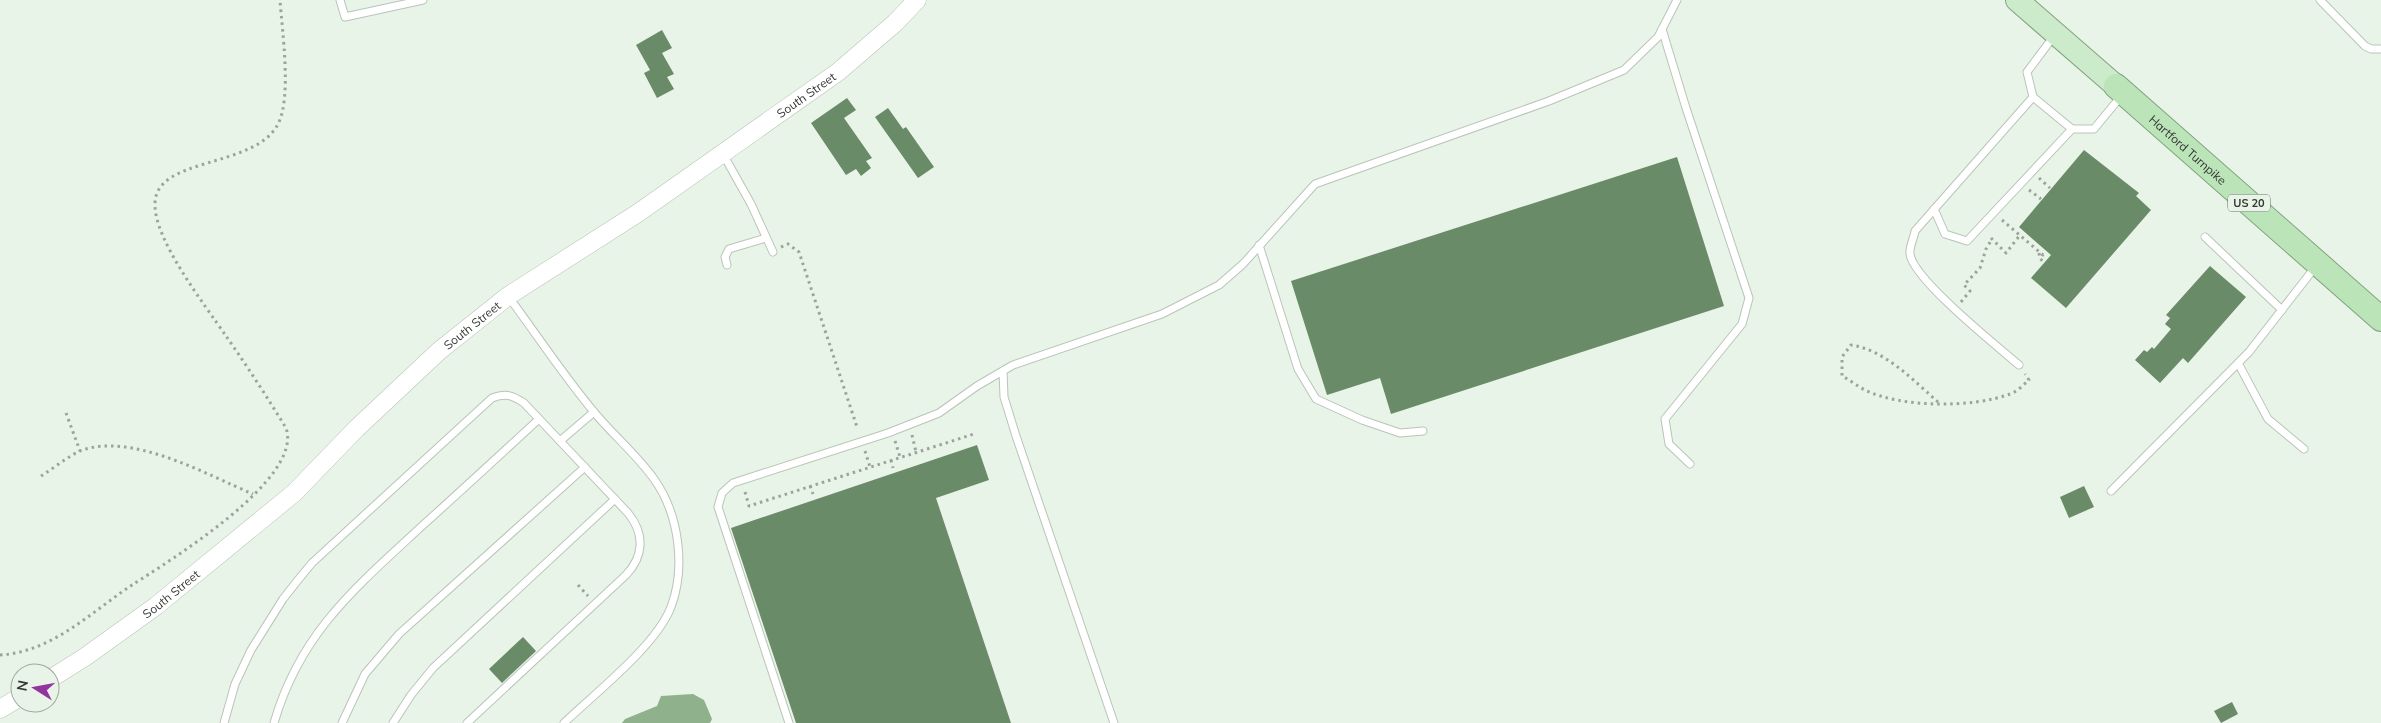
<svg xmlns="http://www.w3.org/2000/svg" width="2381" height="723" font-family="Mulish,sans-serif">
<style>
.water{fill:#8fb28c}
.building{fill:#6a8b67}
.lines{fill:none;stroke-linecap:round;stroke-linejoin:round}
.service-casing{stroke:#bac4b9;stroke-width:9}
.tertiary-casing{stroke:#bac4b9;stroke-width:19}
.primary-casing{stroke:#81a37e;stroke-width:24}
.trunk-casing{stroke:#81a37e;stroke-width:26}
.path{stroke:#9ba49a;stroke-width:3;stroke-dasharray:2.5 4;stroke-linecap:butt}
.service{stroke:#fff;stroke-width:7}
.tertiary{stroke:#fff;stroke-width:18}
.primary{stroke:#ccebca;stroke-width:22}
.trunk{stroke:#bbe4b8;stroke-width:24}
.labels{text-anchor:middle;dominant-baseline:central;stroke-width:4;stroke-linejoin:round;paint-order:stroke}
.shield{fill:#e8f4e7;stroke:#6a7069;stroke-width:1}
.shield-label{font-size:11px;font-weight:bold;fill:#343833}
.street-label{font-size:12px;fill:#343833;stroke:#e8f4e7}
</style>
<rect width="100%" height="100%" fill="#e8f4e7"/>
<!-- water -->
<path class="water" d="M 693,694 L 704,700 L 712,719 L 710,723 L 622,723 L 625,719 L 657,706 L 661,696 Z"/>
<!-- building -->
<g class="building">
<path d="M 662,30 L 672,48 L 662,53 L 674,74 L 667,77 L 674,89 L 657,98 L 644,73 L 650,70 L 636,45 Z"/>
<path d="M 847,98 L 856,110 L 844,118 L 872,158 L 866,161 L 871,168 L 861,176 L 856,169 L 846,175 L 811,123 Z"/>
<path d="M 888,108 L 903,129 L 906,127 L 934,167 L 918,178 L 875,117 Z"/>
<path d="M 2084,150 L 2139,193 L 2136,196 L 2151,210 L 2066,308 L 2031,278 L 2051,255 L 2019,227 Z"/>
<path d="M 1677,157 L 1724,306 L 1391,414 L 1380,378 L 1327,395 L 1291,281 Z"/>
<path d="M 2210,266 L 2246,297 L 2188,363 L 2183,358 L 2160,383 L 2135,360 L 2144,350 L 2147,352 L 2152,347 L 2154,349 L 2171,329 L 2165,324 L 2170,318 L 2166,315 Z"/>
<path d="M 977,445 L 989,480 L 936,498 L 1011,723 L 796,723 L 731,528 Z"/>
<path d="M 2084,486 L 2094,507 L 2069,518 L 2060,497 Z"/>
<path d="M 523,637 L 536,651 L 502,683 L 489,669 Z"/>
<path d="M 2232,702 L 2238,714 L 2221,723 L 2214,711 Z"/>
</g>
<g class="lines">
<defs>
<g id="service">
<path d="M 340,0 L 345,17 L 423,0"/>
<path d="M 2320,0 L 2365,46 L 2371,49 L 2381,49"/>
<path d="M 1662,29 L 1686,108 L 1749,298 L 1742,324 L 1665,419 L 1669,444 L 1690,464"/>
<path d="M 2033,97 L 2072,129"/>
<path d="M 723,154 L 751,204 L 773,252"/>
<path d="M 1934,209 L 1945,234 L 1967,241 L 2072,129 L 2094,129 L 2122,95"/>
<path d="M 2205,237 L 2282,310"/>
<path d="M 1259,245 L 1298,369 L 1316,399 L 1362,420 L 1400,433 L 1423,431"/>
<path d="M 727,265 L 725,257 L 729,249 L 766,238"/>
<path d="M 508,296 C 537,335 563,375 594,412 C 613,435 637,455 654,479 C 679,514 686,567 671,607 C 656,646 595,693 564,723"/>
<path d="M 2238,363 L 2268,419 L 2304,449"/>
<path d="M 2019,365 C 1997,346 1913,279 1910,254 C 1909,247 1914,238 1915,231 L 2033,97 L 2027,72 L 2054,36"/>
<path d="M 1003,371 L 1004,397 L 1016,436 L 1114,723"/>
<path d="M 560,441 L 594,412"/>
<path d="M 2111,491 L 2249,352 L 2316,266"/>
<path d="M 224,723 L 235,684 L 251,650 L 283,599 L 298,580 L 312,563 L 492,398 C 506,393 512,395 524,403 L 628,513 C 645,534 644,556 626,575 L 467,723"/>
<path d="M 274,723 C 300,633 355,588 422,526 C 461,491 500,455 539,419"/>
<path d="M 342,723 L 365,674 L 399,634 L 585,467"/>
<path d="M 393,723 L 411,695 L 433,668 L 615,499"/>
<path d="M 789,723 L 718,507 L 722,493 L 733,483 L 888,433 L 939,413 L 977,386 L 1013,365 L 1162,314 L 1219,285 L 1243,264 L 1315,184 L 1549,101 L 1624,70 L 1658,37 L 1677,0"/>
</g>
<g id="tertiary">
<path id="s1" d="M 50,679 L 85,657 L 156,606 L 294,493 L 357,428 L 439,351 L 508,296 L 638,213 L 838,72 L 895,23 L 917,0"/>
<path d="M 0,709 L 20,697"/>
</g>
<path id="primary" d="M 2017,0 L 2116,86"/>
<g id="trunk">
<path id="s2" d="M 2116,86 L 2381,319"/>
</g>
</defs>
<!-- service casing -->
<use href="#service" class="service-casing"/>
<!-- tertiary casing -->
<use href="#tertiary" class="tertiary-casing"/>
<!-- primary casing -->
<use href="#primary" class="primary-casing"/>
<!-- trunk casing -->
<use href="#trunk" class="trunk-casing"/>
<!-- path -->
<g class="path">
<path d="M 2039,178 L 2050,188"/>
<path d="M 2029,190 L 2041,199"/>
<path d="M 2002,220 L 2043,255 L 2045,253"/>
<path d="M 1991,238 L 2006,253 L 2020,235"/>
<path d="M 781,247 L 788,244 L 799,252 L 857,427"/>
<path d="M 2039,253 L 2040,259 L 2043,261"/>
<path d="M 1961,302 L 1970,291 L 1964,285 L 1980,268 L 1986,249 L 1992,239"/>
<path d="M 1938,402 C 1913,380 1885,350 1851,345 L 1842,357 L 1842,376 C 1850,380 1857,386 1865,390 C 1901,408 1973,408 2010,394 C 2017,392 2023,385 2029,380 L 2025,374"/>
<path d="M 66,413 L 80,451"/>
<path d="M 912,435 L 916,452"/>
<path d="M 895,441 L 900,457"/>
<path d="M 865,451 L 870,467"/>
<path d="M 891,460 L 893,468"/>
<path d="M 41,476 C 54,468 67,457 80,451 C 131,431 207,475 253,494"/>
<path d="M 810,486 L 813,494"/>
<path d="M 745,492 L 749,506 L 974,434 L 975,436"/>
<path d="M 578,585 L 588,596"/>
<path d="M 0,655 C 52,652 90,613 132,585 C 169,561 304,479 286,428 C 267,397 247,366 226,336 C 205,305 154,240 155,204 C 155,156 255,169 278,124 C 292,97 282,31 280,0"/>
</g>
<!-- service -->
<use href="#service" class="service"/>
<!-- tertiary -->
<use href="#tertiary" class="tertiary"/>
<!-- primary -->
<use href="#primary" class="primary"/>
<!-- trunk -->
<use href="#trunk" class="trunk"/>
</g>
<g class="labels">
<!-- shield labels -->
<rect class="shield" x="2228" y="194.5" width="42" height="17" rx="4"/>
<g class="shield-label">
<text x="2249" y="203">US 20</text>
</g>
<!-- street labels -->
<g class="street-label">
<text stroke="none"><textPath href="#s1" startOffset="958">South Street</textPath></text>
<text stroke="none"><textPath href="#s2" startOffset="96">Hartford Turnpike</textPath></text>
<text stroke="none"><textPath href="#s1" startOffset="552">South Street</textPath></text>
<text stroke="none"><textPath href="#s1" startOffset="148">South Street</textPath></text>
</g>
</g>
<!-- north arrow -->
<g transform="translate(35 688) rotate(281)"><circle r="24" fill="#e8f4e7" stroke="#a0a99f"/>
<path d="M0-4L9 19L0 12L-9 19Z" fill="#93359f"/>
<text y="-8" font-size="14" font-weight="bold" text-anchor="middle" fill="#343833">N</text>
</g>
</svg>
